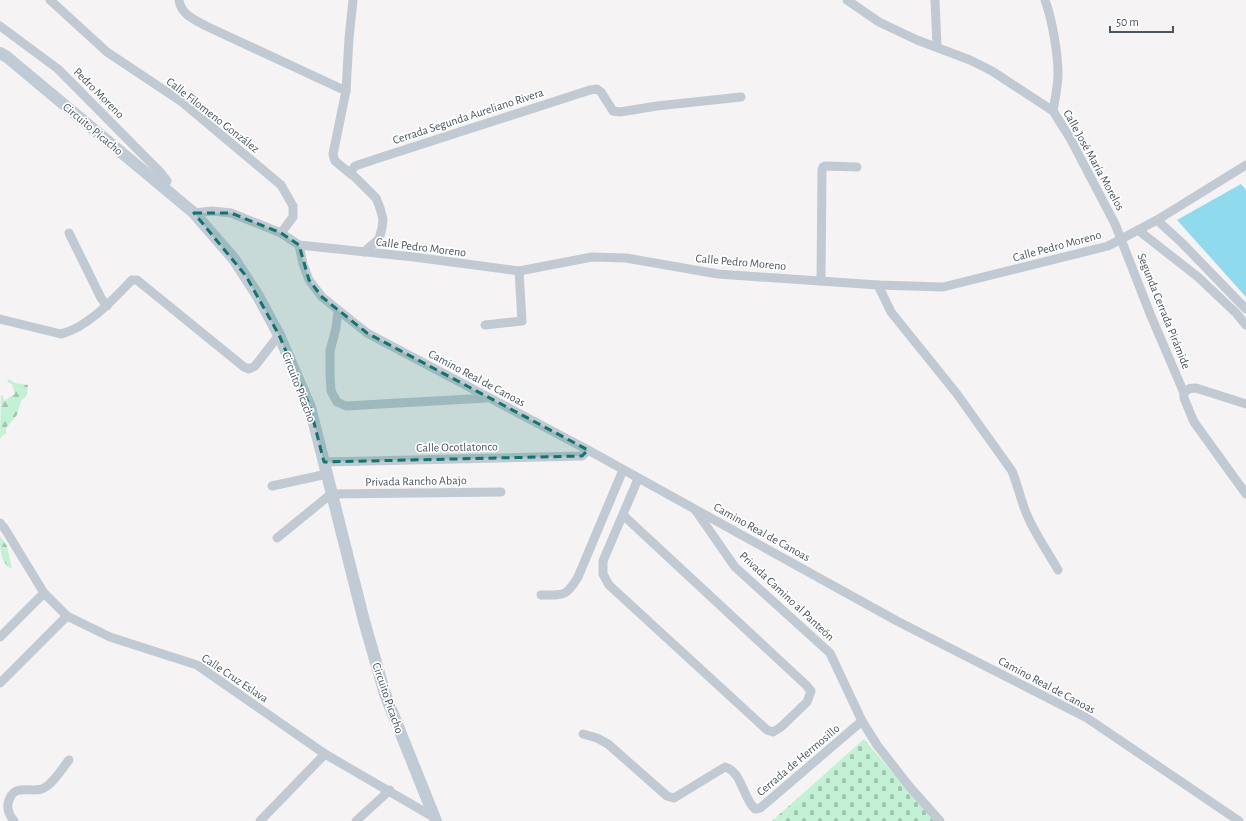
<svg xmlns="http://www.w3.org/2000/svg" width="1246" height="821" font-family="'Alegreya Sans',sans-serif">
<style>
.forest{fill:url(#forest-firs)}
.cemetery{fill:url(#cemetery-stones)}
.water{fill:#90daee}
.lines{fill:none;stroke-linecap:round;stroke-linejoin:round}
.minor{stroke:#c1cad2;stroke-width:9}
.secondary{stroke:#c1cbd6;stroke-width:12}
.marked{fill:#0f766e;fill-opacity:0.2;stroke:#0f766e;stroke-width:3;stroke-dasharray:8 5;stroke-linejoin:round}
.labels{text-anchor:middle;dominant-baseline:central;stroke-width:3.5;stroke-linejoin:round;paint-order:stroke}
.street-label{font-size:12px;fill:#4a5661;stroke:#fff}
</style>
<defs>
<pattern id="forest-firs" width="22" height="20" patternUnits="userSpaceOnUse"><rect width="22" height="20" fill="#c3f1d5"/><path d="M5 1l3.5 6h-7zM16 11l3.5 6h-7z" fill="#a0c6b0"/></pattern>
<pattern id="cemetery-stones" width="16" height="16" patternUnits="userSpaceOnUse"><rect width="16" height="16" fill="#c3f1d5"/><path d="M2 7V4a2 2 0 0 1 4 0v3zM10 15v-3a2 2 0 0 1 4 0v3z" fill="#a0c6b0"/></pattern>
</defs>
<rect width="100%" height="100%" fill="#f5f3f3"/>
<!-- forest -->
<g class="forest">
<path d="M 9,379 L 15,383 L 28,385 L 27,395 L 21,401 L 17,415 L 6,428 L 6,434 L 3,435 L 0,439 L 1,395 L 3,396 L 4,401 L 15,394 L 12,384 L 7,382 Z"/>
<path d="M 0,536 L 7,546 L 12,569 C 0,563 0,549 0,536 Z"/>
</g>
<!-- cemetery -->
<path class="cemetery" d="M 864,739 L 934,821 L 772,821 Z"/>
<!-- water -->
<path class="water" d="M 1241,184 L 1246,190 L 1246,297 L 1177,220 Z"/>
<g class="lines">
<!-- minor -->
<g class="minor">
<path d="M 50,0 L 107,52 L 182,102 L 281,185 L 293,206 L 293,217 L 281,233"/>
<path d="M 179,0 C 181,15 195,20 206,26 L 346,91"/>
<path d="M 353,0 L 349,38 L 346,91 L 333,154 L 335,161 L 357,179 L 376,198 L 380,208 L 383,219 L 382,228 L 379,239 L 364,252"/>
<path d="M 847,0 L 879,22 L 917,40 L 970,60 L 992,71 L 1053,111 L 1070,138 L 1115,224 L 1151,316 L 1184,393 L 1184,398 L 1194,422 L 1246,494"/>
<path d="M 935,0 L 937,46"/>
<path d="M 1045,0 C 1052,19 1058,53 1058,74 C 1058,86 1055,99 1053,111"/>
<path d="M 0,26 L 58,69 L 161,173 L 167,181 L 163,188"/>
<path d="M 350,173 L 355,166 L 379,158 L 590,90 L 597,89 L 601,92 L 613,111 L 620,112 L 657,106 L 741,97"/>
<path d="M 194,213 L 212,211 L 231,213 L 281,233 L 299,245 L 414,257 L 519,271 L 592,257 L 626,258 L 718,274 L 878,285 L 943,287 L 1108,246 L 1157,220 L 1246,165"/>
<path d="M 1157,220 L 1182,243 L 1246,309"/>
<path d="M 1138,230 L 1198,277 L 1236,313 L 1246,325"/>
<path d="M 69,233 L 101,298 L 107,306"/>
<path d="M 299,245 L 303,264 L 309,280 L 322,297 L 367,333 L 588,450 L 897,621 L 1087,718 L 1239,821"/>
<path d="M 821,281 L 822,170 L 823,167 L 825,166 L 857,167"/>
<path d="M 878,285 L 891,312 L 957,394 L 1012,471 C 1018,486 1021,501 1027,515 C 1035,534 1048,552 1058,570"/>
<path d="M 338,311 L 336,328 L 330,351 L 330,373 L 331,391 L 337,402 L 346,406 L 487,398"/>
<path d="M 0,319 L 61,334 C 86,328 111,302 129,283 L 132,280 L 137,280 L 244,367 L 249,369 L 255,366 L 279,335"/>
<path d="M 485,325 L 522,321 L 519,271"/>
<path d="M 1184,393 C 1188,388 1191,388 1196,388 L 1246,404"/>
<path d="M 324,462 L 582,456 L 588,450"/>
<path d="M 272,486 L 327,474"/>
<path d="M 696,511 L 735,567 L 830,653 L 862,721 L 877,745 L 909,786 L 940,821"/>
<path d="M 623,515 L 806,685 L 811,691 L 807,702 L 781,727 L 773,732 L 767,730 L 609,585 L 603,574 L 603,561 L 638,479"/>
<path d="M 0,523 L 5,529 L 44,593 L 67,616 L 110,637 L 197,665 L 325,754 L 435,818"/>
<path d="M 277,538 L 331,494 L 501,492"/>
<path d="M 541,595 C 564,595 566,597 578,577 L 623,470"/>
<path d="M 0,637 L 44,593"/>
<path d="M 0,683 L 67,616"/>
<path d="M 583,734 L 597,738 L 608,744 L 667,796 L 674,798 L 725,767 C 742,772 743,798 755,809 L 760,808 L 765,804 L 862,721"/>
<path d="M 14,821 C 10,816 7,810 8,804 C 13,780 31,795 44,788 C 54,783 62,768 69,760"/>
<path d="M 260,821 L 325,754"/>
<path d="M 356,821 L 390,790"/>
</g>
<!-- secondary -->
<path class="secondary" d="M 0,53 L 7,57 L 194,213 L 234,259 L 258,296 L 279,335 L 310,407 L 364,621 L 385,694 L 436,821"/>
</g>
<!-- marked area -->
<path class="marked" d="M 194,213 L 231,213 L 281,233 L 299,245 L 309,280 L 322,297 L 367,333 L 588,450 L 582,456 L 324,462 L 310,407 L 279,335 L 246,276 Z"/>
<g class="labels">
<!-- street labels -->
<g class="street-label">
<text transform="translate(99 93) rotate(45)">Pedro Moreno</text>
<text transform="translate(213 115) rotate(38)">Calle Filomeno González</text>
<text transform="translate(468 116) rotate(-18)">Cerrada Segunda Aureliano Rivera</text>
<text transform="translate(93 129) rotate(40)">Circuito Picacho</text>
<text transform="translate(1094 160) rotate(61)">Calle José María Morelos</text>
<text transform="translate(1057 246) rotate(-15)">Calle Pedro Moreno</text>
<text transform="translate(421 247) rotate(7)">Calle Pedro Moreno</text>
<text transform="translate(741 262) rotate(5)">Calle Pedro Moreno</text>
<text transform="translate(1164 311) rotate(68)">Segunda Cerrada Pirámide</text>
<text transform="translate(477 378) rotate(28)">Camino Real de Canoas</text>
<text transform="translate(299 387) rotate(69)">Circuito Picacho</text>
<text transform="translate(457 447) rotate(-1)">Calle Ocotlatonco</text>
<text transform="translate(416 481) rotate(-1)">Privada Rancho Abajo</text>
<text transform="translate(762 532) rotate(29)">Camino Real de Canoas</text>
<text transform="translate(787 596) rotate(43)">Privada Camino al Panteón</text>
<text transform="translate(235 678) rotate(34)">Calle Cruz Eslava</text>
<text transform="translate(1047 685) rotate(28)">Camino Real de Canoas</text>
<text transform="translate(388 698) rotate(71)">Circuito Picacho</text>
<text transform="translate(798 760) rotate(-40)">Cerrada de Hermosillo</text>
</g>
</g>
<!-- scale -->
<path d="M1110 26v6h63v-6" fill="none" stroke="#4a5661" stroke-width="2"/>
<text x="1116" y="26" font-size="12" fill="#4a5661" stroke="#ffffff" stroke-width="3" paint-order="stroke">50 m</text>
</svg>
